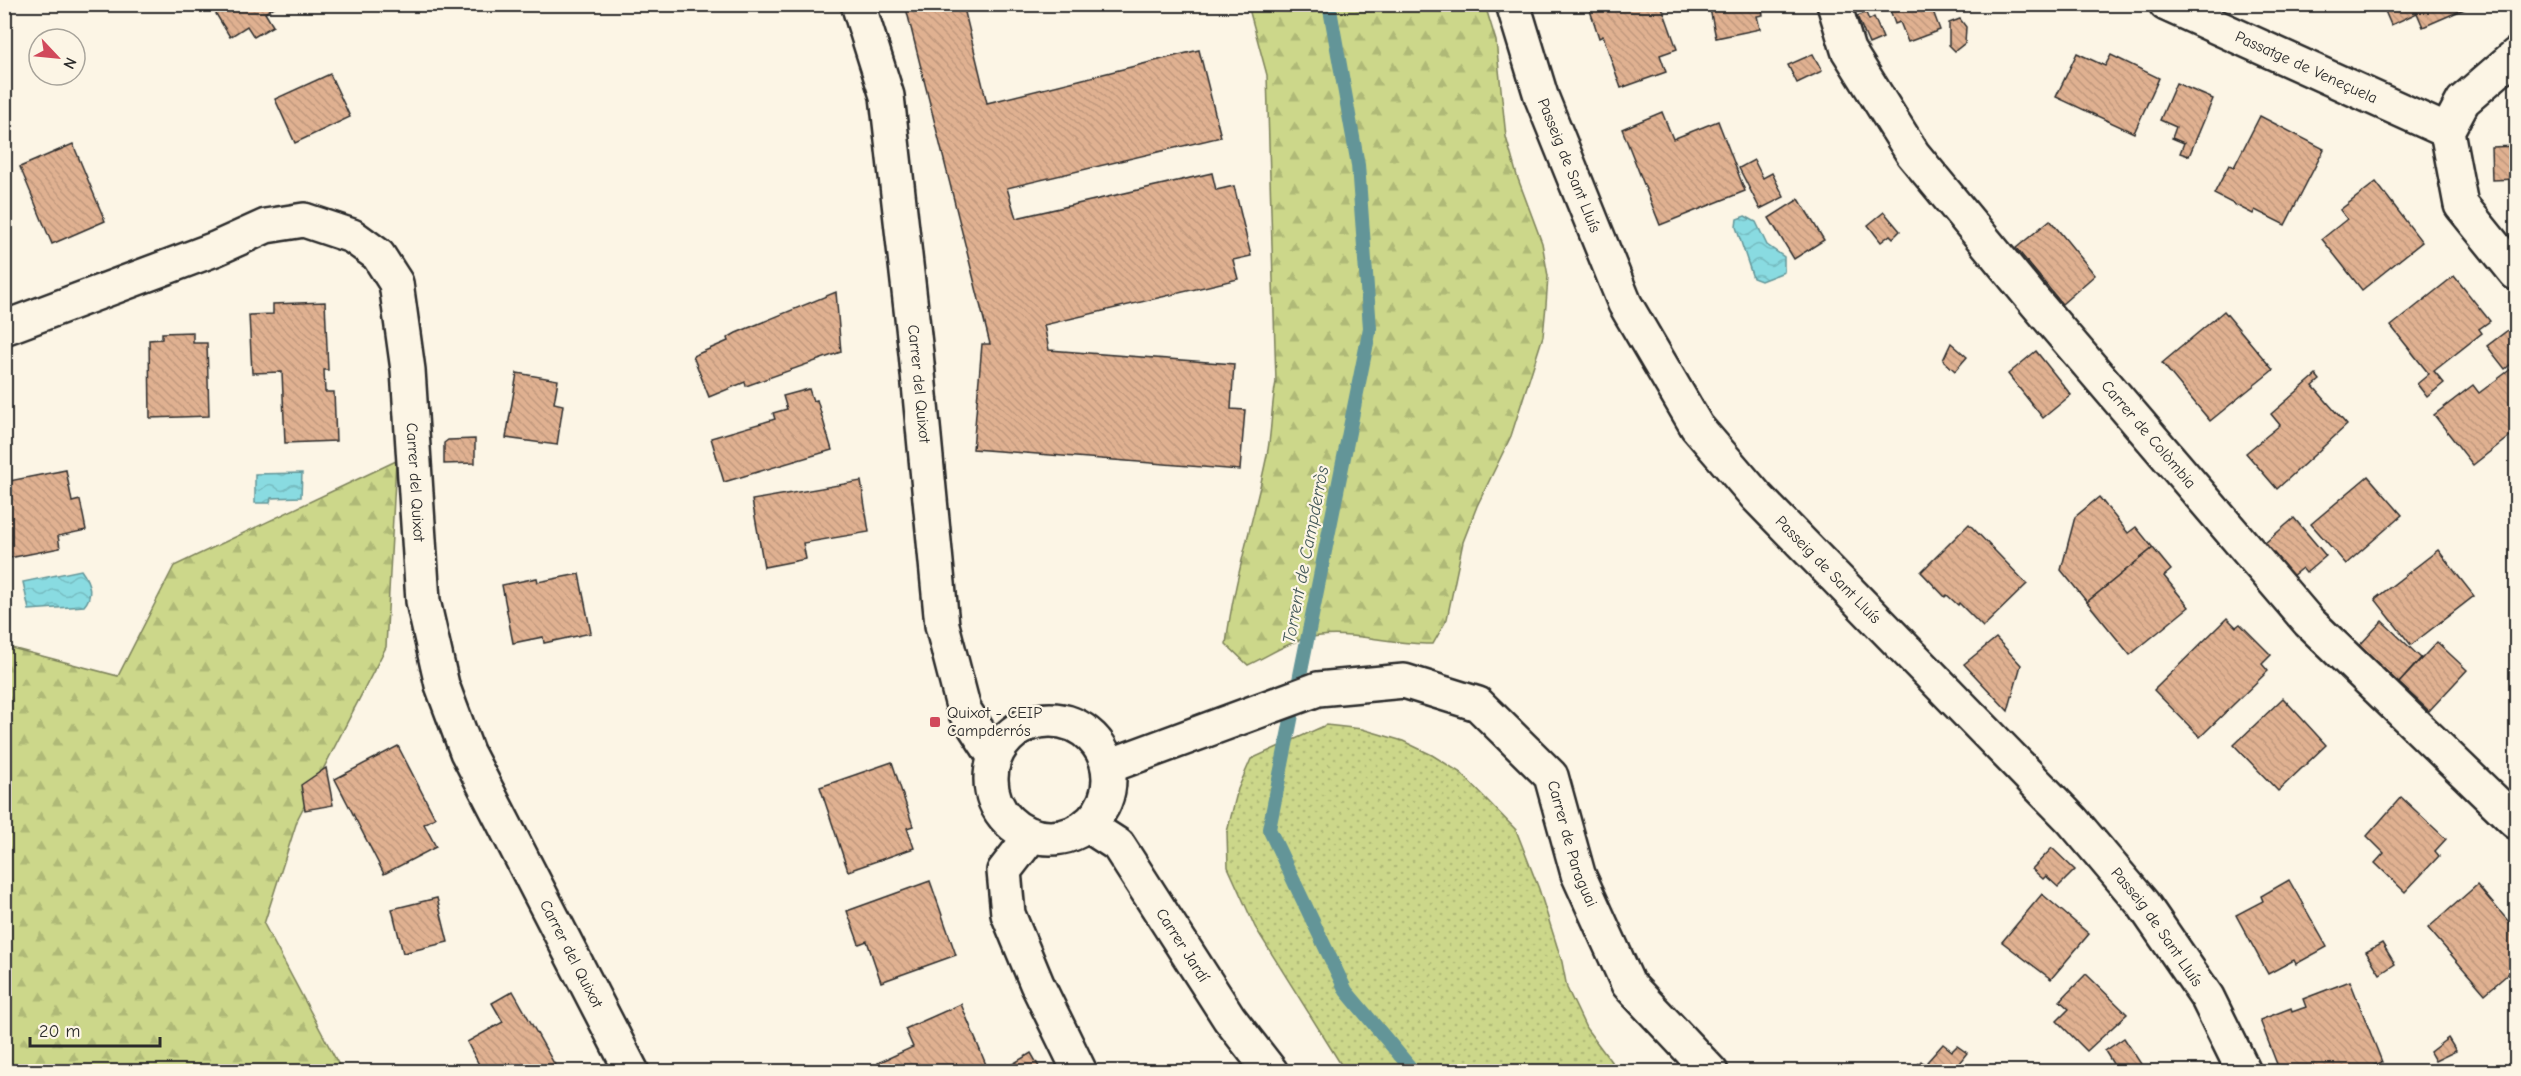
<svg xmlns="http://www.w3.org/2000/svg" width="2521" height="1076" font-family="'Comic Neue',sans-serif">
<style>
.grass{fill:url(#grass-dots);stroke:#7c815a;stroke-width:1.5}
.forest{fill:url(#forest-firs);stroke:#7c815a;stroke-width:1.5}
.water{fill:url(#water-waves);stroke:#639598;stroke-width:1.5}
.lines{fill:none;stroke-linecap:round;stroke-linejoin:round}
.stream{stroke:#639598;stroke-width:14}
.building{fill:url(#building-back-hatch);stroke:#2b2b2b;stroke-width:1.5}
.minor-casing{stroke:#2b2b2b;stroke-width:38}
.minor{stroke:#fcf5e5;stroke-width:33}
.poi-dot{fill:#d1495b;stroke:#fcf5e5;stroke-width:2}
.labels{text-anchor:middle;dominant-baseline:central;stroke-width:4.5;stroke-linejoin:round;paint-order:stroke}
.street-label{font-size:16px;fill:#2b2b2b;stroke:#fcf5e5}
.poi-label{font-size:16px;fill:#2b2b2b;stroke:#fcf5e5;text-anchor:start}
.water-label{font-size:18px;font-style:italic;fill:#425758;stroke:#fcf5e5}
</style>
<defs>
<pattern id="grass-dots" width="8" height="8" patternUnits="userSpaceOnUse" patternTransform="scale(1.5)"><rect width="8" height="8" fill="#ccd78a"/><path d="M2 2h.1M6 6h.1" fill="none" stroke="#afb977" stroke-width="1.8" stroke-linecap="round"/></pattern>
<pattern id="forest-firs" width="22" height="20" patternUnits="userSpaceOnUse" patternTransform="scale(1.5)"><rect width="22" height="20" fill="#ccd78a"/><path d="M5 1l3.5 6h-7zM16 11l3.5 6h-7z" fill="#afb977"/></pattern>
<pattern id="water-waves" width="16" height="10" patternUnits="userSpaceOnUse" patternTransform="scale(1.5)"><rect width="16" height="10" fill="#89dbe1"/><path d="M0 5q4-4 8 0t8 0" fill="none" stroke="#76bcc1"/></pattern>
<pattern id="building-back-hatch" width="6" height="6" patternUnits="userSpaceOnUse" patternTransform="scale(1.5)"><rect width="6" height="6" fill="#e0b191"/><path d="M-1 5l2 2M0 0l6 6M5-1l2 2" fill="none" stroke="#c0987d"/></pattern>
</defs>
<rect width="100%" height="100%" fill="#fcf5e5"/>
<filter id="ink" filterUnits="userSpaceOnUse"><feTurbulence type="fractalNoise" baseFrequency=".0167" numOctaves="2"/><feDisplacementMap in="SourceGraphic" scale="12" xChannelSelector="R" yChannelSelector="G"/><feConvolveMatrix kernelMatrix="1 2 1 2 8 2 1 2 1" color-interpolation-filters="sRGB"/></filter>
<g filter="url(#ink)">
<!-- grass -->
<path class="grass" d="M 1326,725 L 1362,729 L 1403,741 L 1432,755 L 1461,773 L 1516,830 L 1539,889 L 1562,962 L 1567,988 L 1586,1028 L 1618,1071 L 1345,1071 L 1255,927 L 1228,867 L 1227,832 L 1238,789 L 1251,759 Z"/>
<!-- forest -->
<g class="forest">
<path d="M 1248,5 L 1485,5 L 1496,41 L 1506,137 L 1517,176 L 1542,243 L 1548,276 L 1546,305 L 1543,336 L 1528,383 L 1511,436 L 1477,506 L 1463,542 L 1447,619 L 1433,644 C 1391,645 1345,628 1303,639 C 1285,644 1266,657 1248,665 L 1226,644 C 1234,579 1254,519 1267,455 C 1272,431 1271,407 1276,382 L 1267,75 Z"/>
<path d="M 396,461 L 386,647 L 298,818 L 264,924 L 342,1071 L 5,1071 L 4,646 L 118,676 L 174,566 Z"/>
</g>
<!-- water -->
<g class="water">
<path d="M 1745,216 L 1756,222 L 1767,245 L 1784,257 L 1784,272 L 1761,281 L 1753,278 L 1736,227 L 1737,219 Z"/>
<path d="M 302,473 L 301,497 L 271,498 L 270,503 L 255,503 L 255,474 Z"/>
<path d="M 81,570 C 89,581 94,595 84,606 L 29,610 L 23,582 Z"/>
</g>
<g class="lines">
<!-- stream -->
<path class="stream" d="M 1329,4 L 1358,165 L 1370,328 L 1269,829 L 1346,991 L 1414,1072"/>
</g>
<!-- building -->
<g class="building">
<path d="M 210,4 L 279,4 L 265,13 L 273,26 L 254,37 L 247,26 L 230,37 Z"/>
<path d="M 905,4 L 963,4 L 987,103 L 1199,50 L 1221,137 L 1007,188 L 1016,218 L 1212,173 L 1216,190 L 1234,186 L 1251,256 L 1233,260 L 1238,279 L 1044,325 L 1049,350 L 1234,364 L 1231,409 L 1245,410 L 1240,470 L 973,449 L 982,344 L 990,344 Z"/>
<path d="M 1588,4 L 1661,4 L 1677,49 L 1660,55 L 1666,72 L 1621,88 L 1603,36 L 1599,38 Z"/>
<path d="M 1709,4 L 1761,4 L 1763,15 L 1757,16 L 1760,29 L 1716,38 Z"/>
<path d="M 1888,4 L 1948,4 L 1933,11 L 1940,30 L 1908,42 L 1900,22 L 1895,24 Z"/>
<path d="M 2382,4 L 2476,4 L 2423,27 L 2417,13 L 2391,25 Z"/>
<path d="M 1866,13 L 1869,20 L 1874,17 L 1883,38 L 1869,44 L 1857,16 Z"/>
<path d="M 1960,19 L 1966,27 L 1965,43 L 1955,51 L 1949,45 L 1949,23 Z"/>
<path d="M 2077,53 L 2105,66 L 2111,55 L 2159,78 L 2134,133 L 2056,97 Z"/>
<path d="M 1813,54 L 1822,71 L 1797,83 L 1788,65 Z"/>
<path d="M 330,74 L 350,117 L 295,143 L 275,99 Z"/>
<path d="M 2176,83 L 2213,99 L 2189,156 L 2180,153 L 2184,143 L 2172,138 L 2176,127 L 2160,120 Z"/>
<path d="M 1662,112 L 1673,139 L 1718,121 L 1745,191 L 1660,225 L 1622,129 Z"/>
<path d="M 2260,116 L 2324,149 L 2285,225 L 2255,210 L 2253,214 L 2214,194 L 2229,165 L 2234,167 Z"/>
<path d="M 73,144 L 105,221 L 52,244 L 20,167 Z"/>
<path d="M 2516,146 L 2516,179 L 2492,180 L 2491,147 Z"/>
<path d="M 1754,160 L 1763,178 L 1772,173 L 1784,197 L 1760,209 L 1739,168 Z"/>
<path d="M 2376,182 L 2422,242 L 2362,290 L 2322,239 L 2347,219 L 2340,210 Z"/>
<path d="M 1799,199 L 1824,240 L 1794,259 L 1769,218 Z"/>
<path d="M 1884,212 L 1900,231 L 1893,238 L 1890,235 L 1881,242 L 1868,225 Z"/>
<path d="M 2050,220 L 2095,275 L 2062,304 L 2016,248 Z"/>
<path d="M 2454,276 L 2490,321 L 2479,329 L 2482,333 L 2434,371 L 2444,383 L 2427,397 L 2417,384 L 2429,374 L 2391,326 Z"/>
<path d="M 836,292 L 841,352 L 746,386 L 745,382 L 709,397 L 693,356 L 728,341 L 727,338 L 736,333 Z"/>
<path d="M 325,302 L 328,370 L 324,370 L 325,392 L 334,392 L 336,441 L 285,443 L 282,372 L 252,373 L 249,315 L 273,314 L 273,304 Z"/>
<path d="M 2224,311 L 2273,370 L 2210,421 L 2162,363 Z"/>
<path d="M 2516,324 L 2516,360 L 2505,369 L 2487,346 Z"/>
<path d="M 193,332 L 193,343 L 207,343 L 209,416 L 150,418 L 149,340 L 162,339 L 162,333 Z"/>
<path d="M 1951,343 L 1967,357 L 1955,371 L 1943,360 Z"/>
<path d="M 2036,351 L 2071,395 L 2043,418 L 2008,374 Z"/>
<path d="M 2511,369 L 2516,376 L 2516,444 L 2510,436 L 2473,465 L 2434,415 L 2473,385 L 2479,393 Z"/>
<path d="M 517,373 L 558,380 L 554,403 L 563,405 L 557,445 L 506,438 Z"/>
<path d="M 2316,375 L 2320,380 L 2313,386 L 2347,425 L 2277,489 L 2246,453 L 2280,425 L 2271,414 Z"/>
<path d="M 809,389 L 813,401 L 817,400 L 832,450 L 724,482 L 711,438 L 775,419 L 773,413 L 787,409 L 783,396 Z"/>
<path d="M 475,439 L 475,463 L 444,464 L 444,443 L 448,440 Z"/>
<path d="M 66,470 L 72,502 L 80,500 L 86,530 L 58,536 L 60,548 L 4,559 L 4,482 Z"/>
<path d="M 2368,476 L 2402,515 L 2346,564 L 2311,524 Z"/>
<path d="M 861,481 L 869,532 L 803,543 L 806,559 L 764,567 L 752,500 Z"/>
<path d="M 2099,497 L 2128,533 L 2136,527 L 2153,548 L 2087,602 L 2061,570 L 2075,517 Z"/>
<path d="M 2294,518 L 2326,556 L 2306,573 L 2302,568 L 2292,576 L 2265,543 Z"/>
<path d="M 1969,524 L 2027,584 L 1983,627 L 1959,603 L 1958,605 L 1947,595 L 1945,597 L 1921,572 Z"/>
<path d="M 2153,548 L 2171,570 L 2164,576 L 2189,607 L 2130,655 L 2087,602 Z"/>
<path d="M 2438,550 L 2474,596 L 2411,645 L 2375,599 Z"/>
<path d="M 579,574 L 591,633 L 544,643 L 543,637 L 513,643 L 502,585 L 537,578 L 538,582 Z"/>
<path d="M 2227,618 L 2236,627 L 2240,624 L 2271,655 L 2262,664 L 2268,671 L 2200,737 L 2154,690 Z"/>
<path d="M 2382,621 L 2421,658 L 2399,683 L 2359,646 Z"/>
<path d="M 1996,638 L 2021,665 L 2008,711 L 1964,664 Z"/>
<path d="M 2437,642 L 2467,670 L 2429,711 L 2399,683 Z"/>
<path d="M 2283,698 L 2326,745 L 2278,791 L 2234,745 Z"/>
<path d="M 398,746 L 435,818 L 424,824 L 436,847 L 384,874 L 335,779 Z"/>
<path d="M 892,762 L 913,826 L 907,828 L 914,848 L 848,871 L 820,787 Z"/>
<path d="M 326,768 L 333,805 L 305,810 L 301,785 Z"/>
<path d="M 2401,797 L 2446,839 L 2435,851 L 2439,856 L 2405,892 L 2375,863 L 2384,853 L 2367,836 Z"/>
<path d="M 2052,848 L 2075,870 L 2058,887 L 2046,876 L 2043,879 L 2032,869 Z"/>
<path d="M 2289,880 L 2327,947 L 2296,964 L 2294,960 L 2268,974 L 2236,915 L 2263,901 L 2261,896 Z"/>
<path d="M 930,881 L 956,955 L 881,982 L 867,941 L 859,944 L 847,911 Z"/>
<path d="M 2477,885 L 2516,930 L 2516,967 L 2485,994 L 2428,928 Z"/>
<path d="M 2042,894 L 2089,934 L 2051,979 L 2002,942 Z"/>
<path d="M 437,898 L 448,942 L 403,953 L 392,909 Z"/>
<path d="M 2382,943 L 2395,964 L 2380,974 L 2366,952 Z"/>
<path d="M 2086,974 L 2127,1014 L 2087,1051 L 2057,1021 L 2069,1009 L 2060,1001 Z"/>
<path d="M 2350,981 L 2382,1062 L 2358,1072 L 2280,1072 L 2260,1020 L 2291,1008 L 2292,1012 L 2306,1007 L 2303,999 Z"/>
<path d="M 513,991 L 556,1067 L 548,1072 L 483,1072 L 467,1042 L 503,1022 L 492,1003 Z"/>
<path d="M 961,1004 L 989,1072 L 881,1072 L 878,1063 L 913,1047 L 905,1029 Z"/>
<path d="M 2124,1038 L 2143,1067 L 2137,1072 L 2118,1072 L 2105,1051 Z"/>
<path d="M 2448,1038 L 2456,1051 L 2435,1061 L 2430,1052 Z"/>
<path d="M 1943,1044 L 1952,1051 L 1957,1046 L 1967,1053 L 1952,1072 L 1939,1072 L 1927,1062 Z"/>
<path d="M 1031,1053 L 1042,1072 L 999,1072 Z"/>
<path d="M 1921,1061 L 1934,1072 L 1912,1072 Z"/>
</g>
<g class="lines">
<defs>
<g id="minor">
<path id="s1" d="M 858,4 L 887,96 L 916,353 L 942,625 L 964,710 L 994,756"/>
<path id="s2" d="M 1513,4 L 1541,96 L 1625,304 L 1697,427 L 1757,497 L 2072,820 L 2143,904 L 2207,997 L 2244,1072"/>
<path id="s3" d="M 1834,4 L 1848,50 L 1913,154 L 2036,303 L 2309,622 L 2516,822"/>
<path id="s4" d="M 2166,4 L 2447,131"/>
<path d="M 2516,55 L 2463,101 L 2447,131 L 2461,205 L 2516,273"/>
<path id="s5" d="M 4,328 L 215,249 L 266,226 L 304,220 L 352,236 L 378,255 L 396,283 L 408,370 L 423,601 L 442,685 L 467,752 L 632,1072"/>
<circle cx="1050" cy="779" r="59"/>
<path id="s6" d="M 1109,766 L 1318,689 L 1404,681 L 1478,704 L 1551,776 L 1578,874 L 1628,984 L 1711,1072"/>
<path id="s7" d="M 1087,825 L 1118,845 L 1229,1018 L 1271,1072"/>
<path d="M 1031,836 L 1004,871 L 1008,914 L 1037,984 L 1080,1072"/>
</g>
</defs>
<!-- minor casing -->
<use href="#minor" class="minor-casing"/>
<!-- minor -->
<use href="#minor" class="minor"/>
</g>
</g>
<!-- markers -->
<rect class="poi-dot" x="929" y="716" width="12" height="12" rx="3"/>
<g class="labels">
<!-- street labels -->
<g class="street-label">
<text stroke="none"><textPath href="#s4" startOffset="154">Passatge de Veneçuela</textPath></text>
<text stroke="none"><textPath href="#s2" startOffset="171">Passeig de Sant Lluís</textPath></text>
<text stroke="none"><textPath href="#s1" startOffset="386">Carrer del Quixot</textPath></text>
<text stroke="none"><textPath href="#s3" startOffset="537">Carrer de Colòmbia</textPath></text>
<text stroke="none"><textPath href="#s5" startOffset="636">Carrer del Quixot</textPath></text>
<text stroke="none"><textPath href="#s2" startOffset="657">Passeig de Sant Lluís</textPath></text>
<text stroke="none"><textPath href="#s6" startOffset="560">Carrer de Paraguai</textPath></text>
<text stroke="none"><textPath href="#s2" startOffset="1143">Passeig de Sant Lluís</textPath></text>
<text stroke="none"><textPath href="#s7" startOffset="156">Carrer Jardí</textPath></text>
<text stroke="none"><textPath href="#s5" startOffset="1140">Carrer del Quixot</textPath></text>
</g>
<!-- poi labels -->
<g class="poi-label">
<text x="947" y="713">Quixot - CEIP<tspan x="947" dy="18">Campderrós</tspan></text>
</g>
<!-- water labels -->
<g class="water-label">
<text transform="translate(1306 555) rotate(-79)">Torrent de Campderròs</text>
</g>
</g>
<!-- margin -->
<rect width="2521" height="1076" fill="none" stroke="#fcf5e5" stroke-width="24"/>
<rect x="12" y="12" width="2497" height="1052" fill="none" stroke="#2b2b2b" stroke-width="2" filter="url(#ink)"/>
<!-- north arrow -->
<g transform="translate(57 57) rotate(116)"><circle r="28" fill="#fcf5e5" stroke="#a8a49b" stroke-width="1.5"/>
<path d="M0-4.5L10 22L0 15L-10 22Z" fill="#d1495b"/>
<text y="-9" font-size="16" font-weight="bold" text-anchor="middle" fill="#2b2b2b">N</text>
</g>
<!-- scale -->
<path d="M30 1037v9h130v-9" fill="none" stroke="#2b2b2b" stroke-width="3"/>
<text x="39" y="1037" font-size="18" fill="#2b2b2b" stroke="#fcf5e5" stroke-width="4.5" paint-order="stroke">20 m</text>
</svg>
